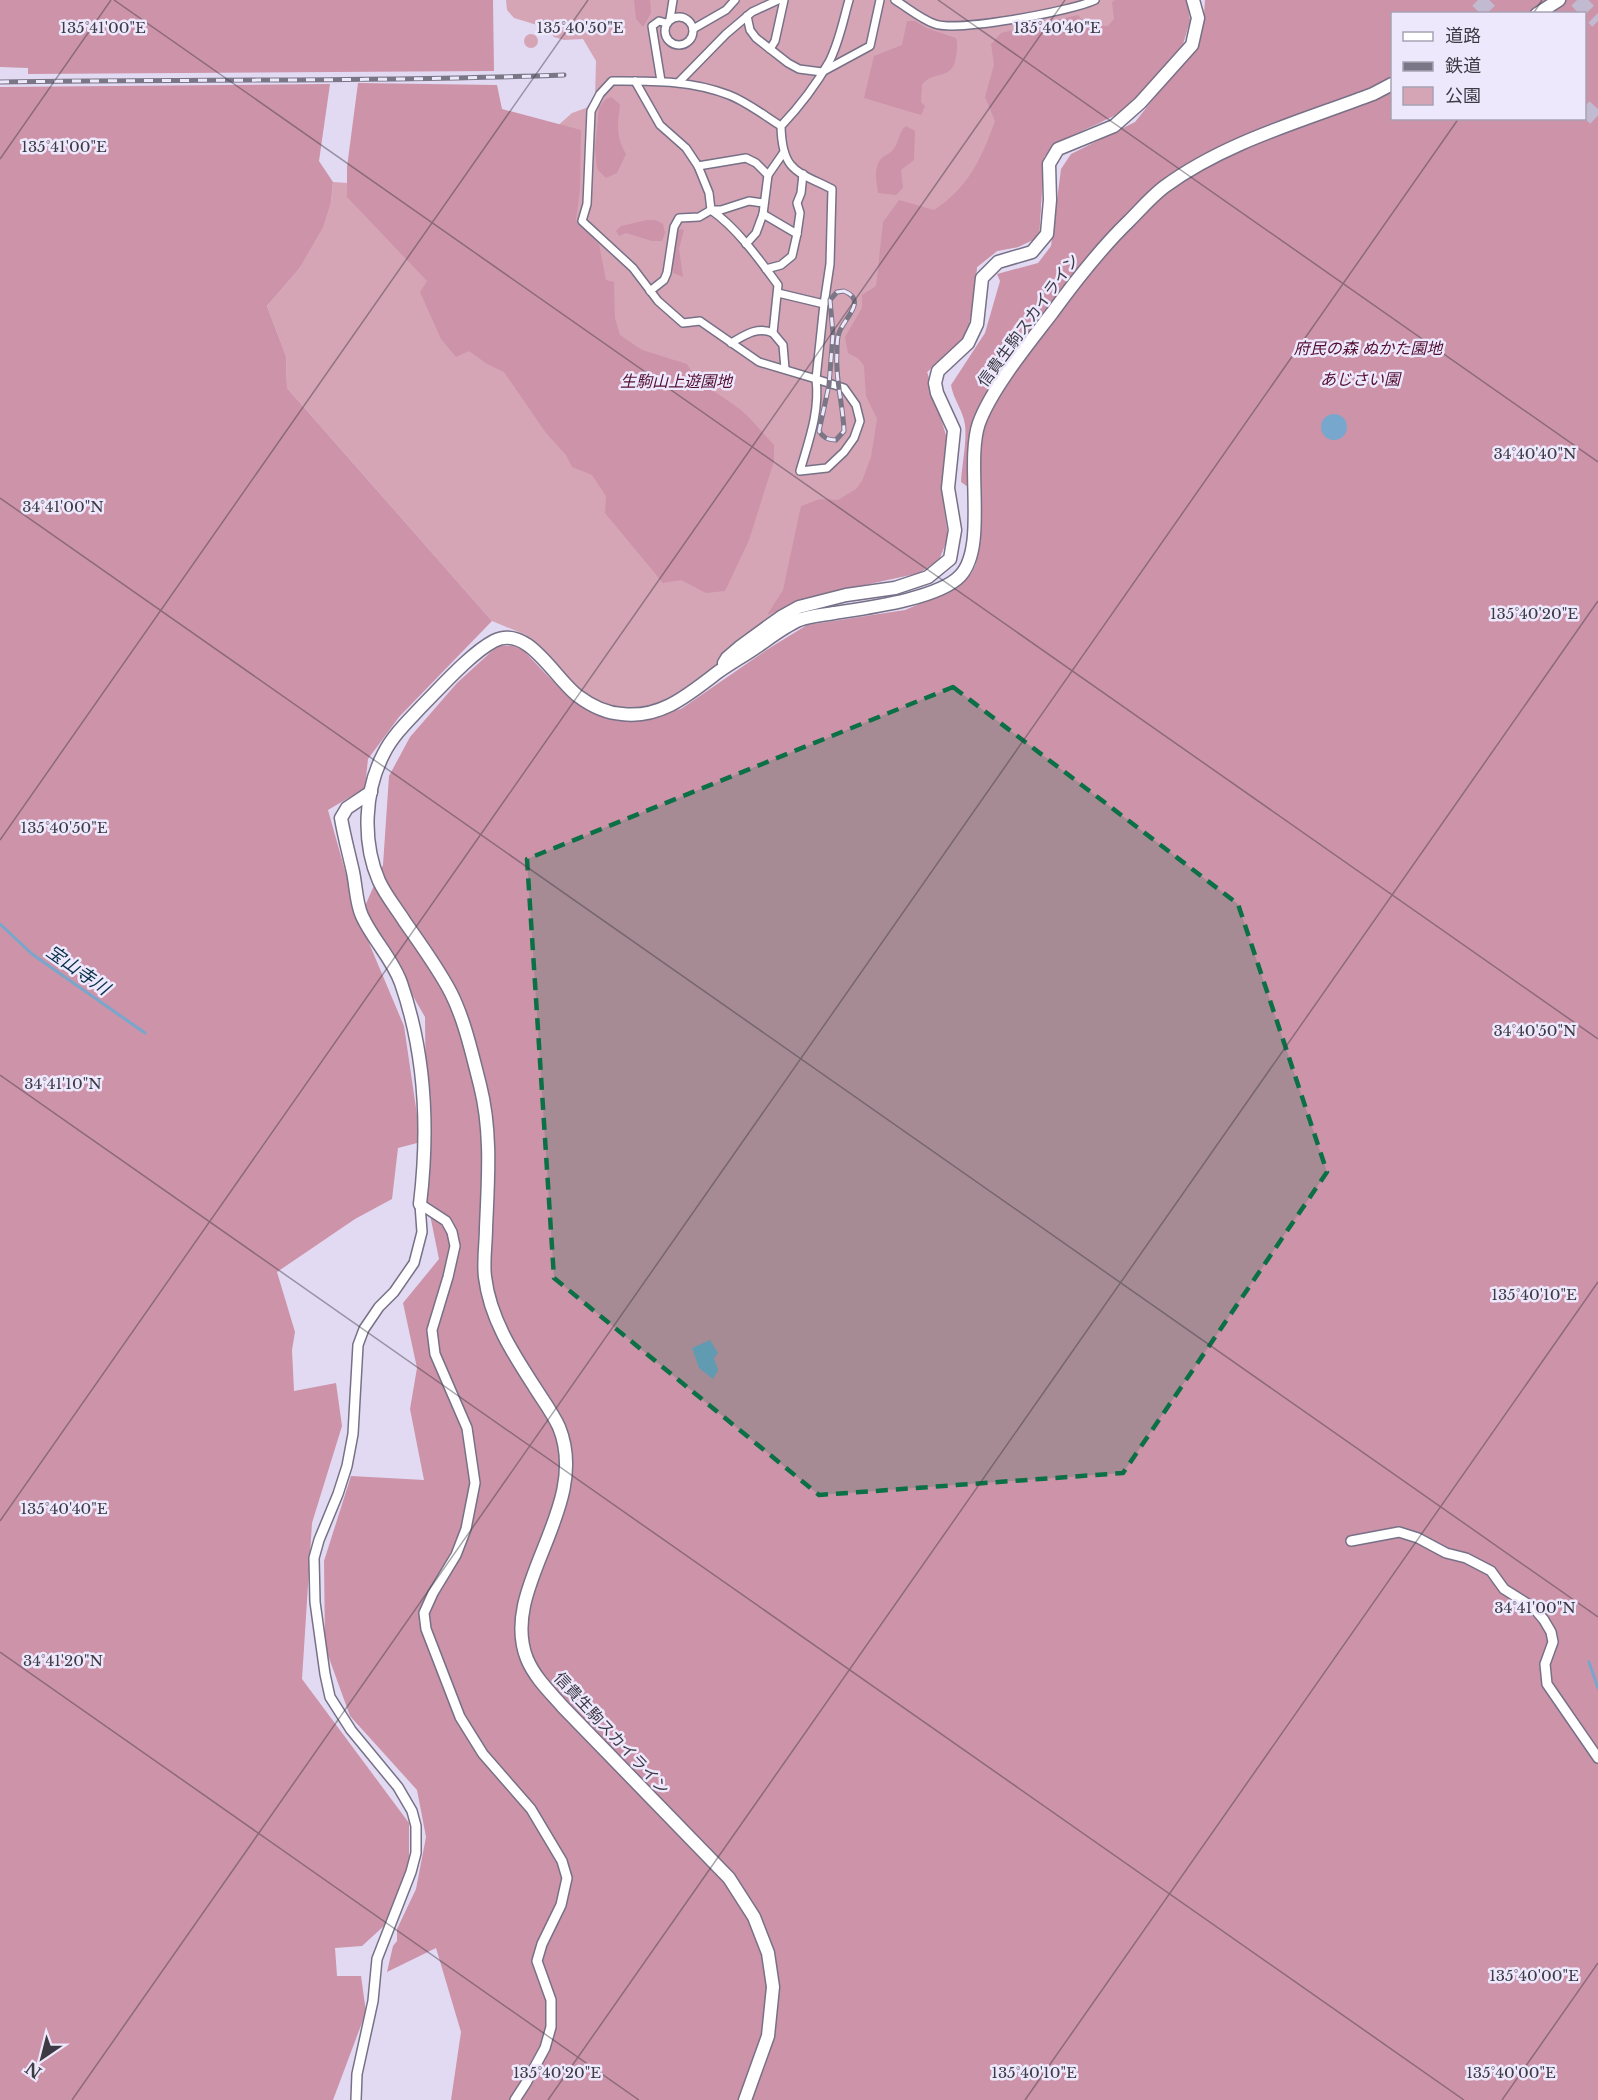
<svg xmlns="http://www.w3.org/2000/svg" width="1598" height="2100" font-family="'Libre Baskerville','Noto Sans JP',serif">
<style>
.green{fill:#d5a5b6}
.forest{fill:#cd93a8;fill-rule:evenodd}
.water{fill:#77a7cc}
.lines{fill:none;stroke-linecap:round;stroke-linejoin:round}
.stream{stroke:#77a7cc;stroke-width:3}
.motorway-tunnel{stroke:#c1bad0;stroke-width:16;stroke-dasharray:16 8;stroke-linecap:butt}
.pedestrian-casing{stroke:#777187;stroke-width:10}
.minor-casing{stroke:#777187;stroke-width:12}
.tertiary-casing{stroke:#777187;stroke-width:15}
.pedestrian{stroke:#fff;stroke-width:7}
.minor{stroke:#fff;stroke-width:9}
.tertiary{stroke:#fff;stroke-width:12}
.rail-casing{stroke:#7b7686;stroke-width:5}
.rail{stroke:#eee8fd;stroke-width:3;stroke-dasharray:9;stroke-linecap:butt}
.marked{fill:#0b7046;fill-opacity:0.2;stroke:#0b7046;stroke-width:4.5;stroke-dasharray:12 8;stroke-linejoin:round}
.ticks{fill:none;stroke:#3d3a44;stroke-width:1.5;stroke-opacity:0.45}
.labels{text-anchor:middle;dominant-baseline:central;stroke-width:5;stroke-linejoin:round;paint-order:stroke}
.street-label{font-size:16px;fill:#3d3a44;stroke:#eee8fd}
.park-label{font-size:16px;font-style:italic;fill:#530e30;stroke:#eee8fd}
.water-label{font-size:18px;font-style:italic;fill:#072f49;stroke:#eee8fd}
.ticks-label{font-size:15px;text-anchor:middle;fill:#3d3a44;stroke:#eee8fd;stroke-width:5;stroke-linejoin:round;paint-order:stroke}
</style>
<rect width="100%" height="100%" fill="#e2daf3"/>
<!-- green -->
<g class="green">
<path d="M 506,0 L 1187,0 L 1190,21 L 1102,122 L 1057,142 L 1044,157 L 1039,237 L 1018,247 L 997,251 L 977,267 L 971,314 L 966,337 L 927,372 L 949,446 L 941,488 L 948,537 L 939,560 L 919,573 L 814,596 L 780,610 L 717,667 L 682,694 L 650,708 L 631,710 L 611,707 L 591,699 L 573,688 L 526,635 L 492,621 L 287,388 L 286,356 L 267,306 L 299,269 L 331,202 L 333,182 L 451,190 L 546,136 L 572,113 L 586,108 L 595,97 L 596,61 L 583,39 L 564,40 L 554,37 L 547,28 L 514,18 L 507,10 Z"/>
<circle cx="531" cy="41" r="7"/>
</g>
<!-- forest -->
<g class="forest">
<path d="M 0,0 L 493,0 L 494,71 L 28,74 L 28,68 L 0,67 Z"/>
<path d="M 634,0 L 650,0 L 651,13 L 643,27 L 636,19 Z"/>
<path d="M 1115,0 L 1187,0 L 1190,21 L 1181,51 L 1123,112 L 1057,142 L 1044,157 L 1039,237 L 1018,247 L 997,251 L 977,267 L 971,314 L 966,337 L 927,372 L 949,446 L 941,488 L 948,537 L 939,560 L 919,573 L 814,596 L 767,615 L 783,590 L 801,506 L 820,499 L 838,500 L 856,489 L 862,481 L 871,457 L 877,419 L 866,396 L 864,366 L 859,359 L 848,353 L 845,337 L 862,308 L 862,295 L 876,286 L 883,222 L 899,200 L 934,210 C 968,188 982,158 995,121 L 985,97 L 994,65 L 991,44 L 1001,33 L 1078,15 C 1087,26 1094,26 1108,26 L 1114,19 L 1112,2 Z"/>
<path d="M 1205,0 L 1598,0 L 1598,2100 L 451,2100 L 461,2032 L 436,1948 L 387,1972 L 393,1946 L 397,1941 L 397,1929 L 416,1889 L 426,1837 L 417,1790 L 350,1716 L 325,1647 L 324,1561 L 351,1476 L 424,1480 L 410,1409 L 417,1368 L 403,1303 L 439,1259 L 427,1200 L 425,1017 L 379,937 L 365,906 L 383,865 L 389,776 L 410,737 L 457,683 L 492,651 L 500,646 L 513,646 L 523,650 L 567,696 L 581,706 L 597,714 L 612,718 L 637,721 L 681,709 L 768,649 L 807,625 L 905,610 L 957,588 L 971,574 L 976,564 L 982,497 L 961,482 C 962,464 967,442 965,425 C 963,410 953,399 951,385 L 985,333 L 1000,281 L 997,274 L 1038,263 L 1051,246 L 1061,169 L 1071,154 L 1135,122 L 1193,49 L 1204,14 ZM 1392,14 L 1584,14 L 1584,118 L 1392,118 Z"/>
<path d="M 907,21 L 915,21 L 926,28 L 956,38 C 958,45 957,50 956,57 C 952,82 933,69 922,85 L 921,102 L 925,106 L 921,115 L 864,98 L 874,56 L 902,45 Z"/>
<path d="M 358,83 L 497,85 L 502,109 L 581,130 L 580,189 L 576,220 L 599,244 L 606,280 L 614,282 L 615,318 L 620,335 L 642,350 L 687,364 C 699,385 723,396 741,410 C 753,420 763,434 774,445 L 774,461 L 749,540 L 725,591 L 706,593 L 681,580 L 663,583 L 605,513 L 606,496 L 592,475 L 572,467 L 566,455 L 546,433 L 504,372 L 487,364 L 469,351 L 456,357 L 441,339 L 420,292 L 427,281 L 347,197 L 347,167 Z"/>
<path d="M 330,84 L 319,161 L 333,182 L 331,202 L 323,227 L 299,269 L 267,306 L 286,356 L 287,388 L 492,621 L 399,717 L 368,759 L 365,788 L 328,810 L 358,917 L 404,1026 L 421,1142 L 398,1148 L 392,1199 L 355,1219 L 277,1272 L 295,1332 L 292,1350 L 294,1391 L 336,1383 L 342,1426 L 312,1523 L 302,1679 L 409,1823 L 409,1866 L 385,1925 L 362,1946 L 335,1948 L 337,1976 L 361,1976 L 366,2012 L 333,2100 L 0,2100 L 0,87 Z"/>
<path d="M 611,97 L 620,104 C 618,125 615,135 626,154 L 617,173 L 606,178 L 597,169 L 595,150 L 599,107 L 606,99 Z"/>
<path d="M 906,126 L 915,131 L 914,160 L 901,170 L 903,188 L 896,195 L 878,193 C 877,183 873,168 881,159 C 886,154 891,154 895,147 C 899,140 899,132 906,126 Z"/>
<path d="M 647,220 L 655,220 L 663,224 L 665,233 L 662,241 L 652,241 L 626,233 L 619,236 L 616,231 L 621,226 Z"/>
<path d="M 680,229 L 684,230 L 679,249 L 683,277 L 673,273 C 672,259 672,240 680,229 Z"/>
</g>
<!-- water -->
<g class="water">
<circle cx="1334" cy="427" r="13"/>
<path d="M 710,1340 L 718,1353 L 714,1358 L 718,1370 L 713,1379 L 699,1368 L 692,1348 Z"/>
</g>
<g class="lines">
<!-- stream -->
<g class="stream">
<path d="M 0,924 L 32,954 L 145,1033"/>
<path d="M 1589,1662 L 1598,1688"/>
</g>
<!-- motorway-tunnel -->
<g class="motorway-tunnel">
<path d="M 1478,0 L 1492,14"/>
<path d="M 1577,0 L 1598,21"/>
<path d="M 1584,107 L 1598,120"/>
</g>
<defs>
<g id="pedestrian">
<path d="M 895,0 C 908,8 921,19 935,24 C 958,32 1072,11 1095,0"/>
<path d="M 747,16 L 750,30 L 756,38 L 788,63 L 799,69 L 822,72 L 870,46 L 880,0"/>
<circle cx="679" cy="31" r="14"/>
<path d="M 670,19 L 673,0"/>
<path d="M 693,29 L 726,10 L 735,0"/>
<path d="M 770,49 L 775,41 L 784,0"/>
<path d="M 635,81 L 660,125 L 686,148 L 698,166 L 709,193 L 711,210 L 699,217 L 679,218 L 674,227 L 667,273 L 664,280 L 650,291"/>
<path d="M 661,81 L 652,26 L 659,21 L 666,23"/>
<path d="M 679,82 L 726,34 L 752,12 L 778,0"/>
<path d="M 781,126 C 765,116 747,102 729,95 C 691,80 652,81 612,81 L 600,94 L 591,111 L 587,204 L 582,221 L 633,268 L 658,301 L 683,323 L 700,321 L 759,362 L 816,379 L 824,304 L 830,264 L 832,189 C 796,171 782,171 781,126 C 799,107 816,85 829,62 C 839,43 843,21 849,0"/>
<path d="M 698,166 L 746,158 L 756,163 L 768,175 L 784,152"/>
<path d="M 711,210 C 737,228 759,259 778,285 L 773,333 L 783,345 L 785,369"/>
<path d="M 711,210 L 721,210 L 749,201 L 763,203"/>
<path d="M 763,214 L 797,234"/>
<path d="M 746,244 L 756,233 L 763,214 L 768,175"/>
<path d="M 766,269 L 781,265 L 792,256 L 797,234 L 800,213 L 797,203 L 801,193 L 803,174"/>
<path d="M 778,293 L 824,304"/>
<path d="M 731,343 C 745,335 757,326 773,333"/>
<path d="M 816,379 L 844,388 L 856,405 L 860,421 L 854,438 L 844,452 L 827,468 L 800,471 C 809,440 820,411 816,379 Z"/>
</g>
<g id="minor">
<path d="M 420,1204 L 446,1221 L 452,1232 L 455,1246 L 448,1277 L 432,1330 L 435,1354 L 467,1428 L 475,1483 L 466,1529 L 456,1555 L 433,1593 L 424,1613 L 426,1629 L 460,1717 L 483,1754 L 531,1809 L 562,1861 L 567,1878 L 561,1905 L 542,1944 L 537,1961 L 551,2000 L 551,2027 L 545,2048 L 526,2083 L 515,2100"/>
<path d="M 1351,1541 L 1399,1532 L 1418,1538 L 1446,1553 L 1466,1558 L 1491,1571 L 1504,1589 L 1534,1608 L 1544,1620 L 1551,1632 L 1553,1642 L 1545,1664 L 1547,1684 L 1598,1758"/>
<path d="M 356,2100 L 357,2074 L 373,2001 L 377,1959 L 411,1872 L 416,1853 L 416,1826 L 412,1811 L 398,1787 L 351,1730 L 330,1697 L 325,1674 L 315,1602 L 314,1558 L 319,1540 L 338,1494 L 347,1466 L 353,1434 L 358,1345 L 364,1329 L 379,1307 L 394,1292 L 414,1263 L 422,1232 L 420,1204"/>
</g>
<g id="tertiary">
<path d="M 1537,14 L 1559,0"/>
<path d="M 724,663 L 727,658 L 741,646 L 781,617 L 799,607 L 846,595 L 895,588 L 928,577 L 950,559 L 955,530 L 948,488 L 954,430 L 937,393 L 935,383 L 938,371 L 968,343 L 977,324 L 982,278 L 998,262 L 1032,252 L 1047,234 L 1050,200 L 1049,164 L 1058,149 L 1114,126 L 1140,103 L 1192,45 L 1198,18 L 1193,0"/>
<path d="M 371,792 L 347,808 L 341,818 C 344,836 349,854 353,872 C 356,886 356,903 362,916 C 373,940 392,958 401,983 C 426,1055 429,1129 420,1204"/>
<path d="M 745,2100 L 768,2036 L 773,1987 L 768,1953 L 754,1917 L 729,1878 L 563,1707 C 550,1692 535,1678 527,1659 C 498,1587 592,1508 559,1427 C 552,1412 542,1399 534,1386 C 512,1352 490,1318 485,1277 C 483,1261 486,1244 486,1228 C 488,1180 492,1132 480,1085 C 472,1054 465,1021 451,993 C 438,968 421,945 405,922 C 397,909 386,896 379,881 C 362,842 364,791 384,753 C 393,735 409,720 422,706 C 441,687 471,653 494,641 C 528,624 554,678 578,696 C 590,705 606,713 622,714 C 661,719 689,694 718,672 C 731,663 745,655 758,646 C 771,637 785,626 799,620 C 810,616 823,615 834,613 C 866,608 938,599 960,576 C 988,547 965,463 979,423 C 992,388 1029,343 1052,313 C 1076,280 1100,249 1129,221 C 1141,209 1151,197 1164,187 C 1225,142 1302,121 1373,94 L 1392,84"/>
</g>
</defs>
<!-- pedestrian casing -->
<use href="#pedestrian" class="pedestrian-casing"/>
<!-- minor casing -->
<use href="#minor" class="minor-casing"/>
<!-- tertiary casing -->
<use href="#tertiary" class="tertiary-casing"/>
<!-- pedestrian -->
<use href="#pedestrian" class="pedestrian"/>
<!-- minor -->
<use href="#minor" class="minor"/>
<!-- tertiary -->
<use href="#tertiary" class="tertiary"/>
<defs>
<g id="rail">
<path d="M 0,82 C 188,79 376,82 564,75"/>
<path d="M 844,291 C 868,301 844,318 839,333 C 837,338 837,346 837,352 C 835,379 843,404 844,431 L 836,440 C 828,440 823,438 819,431 L 829,385 L 833,334 L 830,300 L 837,292 Z"/>
</g>
</defs>
<!-- rail casing -->
<use href="#rail" class="rail-casing"/>
<!-- rail -->
<use href="#rail" class="rail"/>
</g>
<!-- marked area -->
<path class="marked" d="M 953,687 L 1238,904 L 1327,1172 L 1123,1473 L 819,1495 L 554,1278 L 527,859 Z"/>
<!-- ticks -->
<path class="ticks" d="M 114,0 L 1598,1039M 938,0 L 1598,462M 1533,14 L 1542,0M 0,159 L 111,0M 0,498 L 1598,1617M 0,840 L 588,0M 0,1075 L 1464,2100M 0,1521 L 1065,0M 0,1652 L 639,2100M 72,2100 L 1459,118M 548,2100 L 1598,601M 1025,2100 L 1598,1282M 1502,2100 L 1598,1963"/>
<g class="labels">
<!-- street labels -->
<g class="street-label">
<text transform="translate(1028 320) rotate(-54)">信貴生駒スカイライン</text>
<text transform="translate(612 1733) rotate(47)">信貴生駒スカイライン</text>
</g>
<!-- park labels -->
<g class="park-label">
<text x="1368" y="348">府民の森 ぬかた園地</text>
<text x="1360" y="379">あじさい園</text>
<text x="676" y="381">生駒山上遊園地</text>
</g>
<!-- water labels -->
<g class="water-label">
<text transform="translate(78 970) rotate(35)">宝山寺川</text>
</g>
</g>
<g class="ticks-label">
<text x="103" y="33">135°41'00"E</text>
<text x="580" y="33">135°40'50"E</text>
<text x="1057" y="33">135°40'40"E</text>
<text x="64" y="152">135°41'00"E</text>
<text x="1535" y="459">34°40'40"N</text>
<text x="63" y="512">34°41'00"N</text>
<text x="1534" y="619">135°40'20"E</text>
<text x="64" y="833">135°40'50"E</text>
<text x="1535" y="1036">34°40'50"N</text>
<text x="63" y="1089">34°41'10"N</text>
<text x="1534" y="1300">135°40'10"E</text>
<text x="64" y="1514">135°40'40"E</text>
<text x="1535" y="1613">34°41'00"N</text>
<text x="63" y="1666">34°41'20"N</text>
<text x="1534" y="1981">135°40'00"E</text>
<text x="557" y="2078">135°40'20"E</text>
<text x="1034" y="2078">135°40'10"E</text>
<text x="1511" y="2078">135°40'00"E</text>
</g>
<!-- legend -->
<rect x="1391" y="12" width="195" height="108" fill="#eee8fd" stroke="#a7a2b3" stroke-width="1.5"/>
<rect x="1403" y="32" width="30" height="9" fill="#ffffff" stroke="#a7a2b3" stroke-width="1.5"/>
<text x="1445" y="42" font-size="18" fill="#3d3a44">道路</text>
<rect x="1403" y="62" width="30" height="9" fill="#7b7686" stroke="#a7a2b3" stroke-width="1.5"/>
<text x="1445" y="72" font-size="18" fill="#3d3a44">鉄道</text>
<rect x="1403" y="87" width="30" height="18" fill="#d5a5b6" stroke="#a7a2b3" stroke-width="1.5"/>
<text x="1445" y="102" font-size="18" fill="#3d3a44">公園</text>
<!-- north arrow -->
<g transform="translate(42 2058) rotate(215)" stroke="#eee8fd" stroke-width="4.5" paint-order="stroke">
<path d="M0-4.5L10 22L0 15L-10 22Z" fill="#3d3a44"/>
<text y="-9" font-size="16" font-weight="bold" text-anchor="middle" fill="#3d3a44">N</text>
</g>
</svg>
